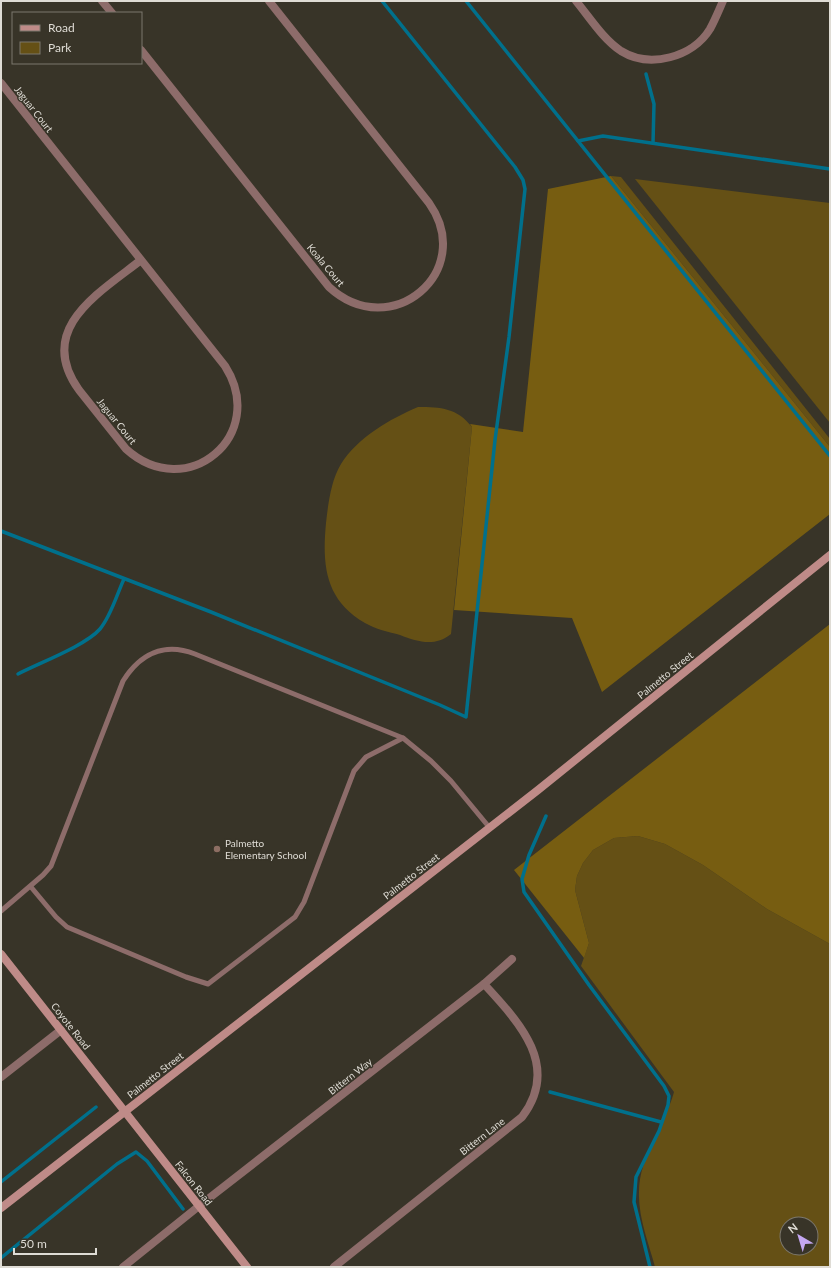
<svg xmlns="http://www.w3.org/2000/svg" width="831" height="1268" font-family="Lato,sans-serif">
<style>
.green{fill:#655015;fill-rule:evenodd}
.forest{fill:#775d11}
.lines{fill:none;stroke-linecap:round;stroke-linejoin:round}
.stream{stroke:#00708c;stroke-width:3.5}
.lane{stroke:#8d6c6a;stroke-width:5}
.street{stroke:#8d6c6a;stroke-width:8}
.secondary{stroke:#bf8b88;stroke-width:8}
.education-dot{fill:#8d6e63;stroke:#383428;stroke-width:1.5}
.labels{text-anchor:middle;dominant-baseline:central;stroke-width:3;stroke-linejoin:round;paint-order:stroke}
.street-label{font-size:10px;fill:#dfdcd5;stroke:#383428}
.poi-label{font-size:10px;fill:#dfdcd5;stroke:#383428;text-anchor:start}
</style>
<rect width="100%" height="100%" fill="#383428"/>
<!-- green -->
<g class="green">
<path d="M 611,176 L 621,177 L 830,439 L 830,447 Z"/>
<path d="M 635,179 L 830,203 L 830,423 Z"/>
<path d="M 418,407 C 441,407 457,408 472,427 L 451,634 C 435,647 418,642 400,635 C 389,632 375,629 365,623 C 325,600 322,565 326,523 C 328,505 331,480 341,464 C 358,437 390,419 418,407 Z"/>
<path d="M 638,836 L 665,844 L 703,865 L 767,909 L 830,944 L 830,1267 L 655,1267 C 649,1244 638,1217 639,1192 C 639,1157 665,1125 674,1092 L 581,966 L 589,943 L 575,890 L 577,876 L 583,863 L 593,850 L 614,838 ZM 787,1224 L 811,1224 L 811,1248 L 787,1248 Z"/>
</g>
<!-- forest -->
<g class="forest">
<path d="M 611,176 L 830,447 L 830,514 L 602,692 L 572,618 L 454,610 L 472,427 L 470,424 L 523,432 L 548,189 Z"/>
<path d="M 830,624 L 830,944 L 767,909 L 703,865 L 665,844 L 638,836 L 614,838 L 593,850 L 583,863 L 577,876 L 575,890 L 589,943 L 584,958 L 514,870 Z"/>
</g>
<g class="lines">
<!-- stream -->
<g class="stream">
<path d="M 466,1 L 830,456"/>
<path d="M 646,74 L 654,104 L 653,143"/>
<path d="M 578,141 L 603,136 L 830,169"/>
<path d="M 1,531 L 211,612 L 440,705 L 466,717 L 495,440 L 509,337 L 525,189 L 523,180 L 515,167 L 382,1"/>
<path d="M 18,674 C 39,663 85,646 100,629 C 111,616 117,594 124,579"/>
<path d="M 546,816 L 529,855 L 522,879 L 524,892 L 589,985 L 664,1086 L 669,1096 L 668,1105 L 659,1131 L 636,1177 L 634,1202 L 650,1267"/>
<path d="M 550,1092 L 661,1122"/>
<path d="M 1,1182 L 96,1107"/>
<path d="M 1,1258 L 117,1164 L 136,1152 L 147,1161 L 183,1209"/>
</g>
<!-- lane -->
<g class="lane">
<path d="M 31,887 L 56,917 L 67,927 L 186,977 L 208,984 L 295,917 L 304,902 L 354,771 L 366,757 L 403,738"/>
<path d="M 1,911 L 43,875 L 51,866 L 123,681 C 140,654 164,642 195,654 L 403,738 L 431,761 L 451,781 L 489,827"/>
</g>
<!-- street -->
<g class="street">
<path d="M 102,1 L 112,13"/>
<path d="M 576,1 C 590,18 603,39 621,51 C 650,69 693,57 710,29 C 715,20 719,10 723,1"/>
<path d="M 141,50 L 329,287 C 391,344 477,271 429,203 L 269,1"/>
<path d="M 1,83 L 225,366 C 269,435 187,504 126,449 L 79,390 C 35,329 99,293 141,260"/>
<path d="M 1,1077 L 61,1030"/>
<path d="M 123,1267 L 199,1206 L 484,984 L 512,959"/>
<path d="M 334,1267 L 522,1117 C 561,1066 519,1022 484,984"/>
</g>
<!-- secondary -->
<g class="secondary">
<path d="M 1,954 L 247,1267"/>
<path d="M 1,1208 L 538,790 L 830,555"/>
</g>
</g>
<!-- markers -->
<circle class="education-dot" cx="217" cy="849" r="4"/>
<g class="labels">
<!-- street labels -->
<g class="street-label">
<text transform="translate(34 109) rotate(52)">Jaguar Court</text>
<text transform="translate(326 265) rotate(50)">Koala Court</text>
<text transform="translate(117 421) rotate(51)">Jaguar Court</text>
<text transform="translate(665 675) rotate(-39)">Palmetto Street</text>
<text transform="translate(411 876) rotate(-38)">Palmetto Street</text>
<text transform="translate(71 1026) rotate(52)">Coyote Road</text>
<text transform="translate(155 1075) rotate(-38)">Palmetto Street</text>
<text transform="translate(350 1076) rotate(-38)">Bittern Way</text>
<text transform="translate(482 1136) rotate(-38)">Bittern Lane</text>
<text transform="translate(194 1183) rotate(52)">Falcon Road</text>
</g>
<!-- poi labels -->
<g class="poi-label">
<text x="225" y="843">Palmetto<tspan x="225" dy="12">Elementary School</tspan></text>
</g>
</g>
<!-- border -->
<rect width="831" height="1268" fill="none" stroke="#dfdcd5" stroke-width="4"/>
<!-- legend -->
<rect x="12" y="12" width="130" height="52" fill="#383428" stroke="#7b776d"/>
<rect x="20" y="25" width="20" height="6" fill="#bf8b88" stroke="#7b776d"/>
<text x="48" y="32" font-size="12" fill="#dfdcd5">Road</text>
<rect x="20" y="42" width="20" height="12" fill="#655015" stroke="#7b776d"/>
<text x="48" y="52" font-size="12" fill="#dfdcd5">Park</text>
<!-- north arrow -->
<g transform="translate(799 1236) rotate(322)"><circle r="19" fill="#383428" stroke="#7b776d"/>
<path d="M0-3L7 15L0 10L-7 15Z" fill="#c4a7f1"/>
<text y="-6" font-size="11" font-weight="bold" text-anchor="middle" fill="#dfdcd5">N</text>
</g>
<!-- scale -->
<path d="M14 1248v6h82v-6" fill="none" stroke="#dfdcd5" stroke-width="2"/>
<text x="20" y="1248" font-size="12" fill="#dfdcd5" stroke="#383428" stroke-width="3" paint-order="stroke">50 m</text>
</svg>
